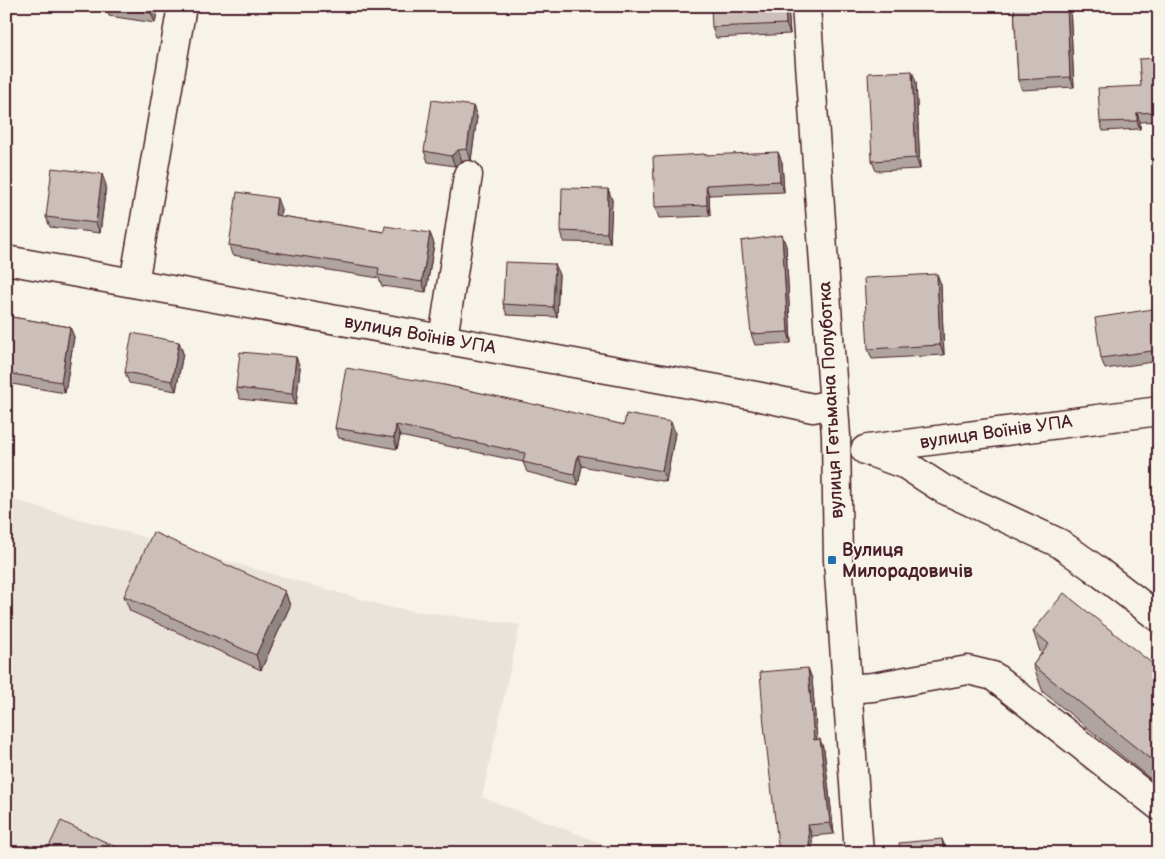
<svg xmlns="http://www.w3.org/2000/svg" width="1165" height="859" font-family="'Balsamiq Sans',sans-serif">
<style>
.built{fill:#eae3da}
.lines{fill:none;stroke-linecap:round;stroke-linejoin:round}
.minor-casing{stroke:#4a1f2b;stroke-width:31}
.minor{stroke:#f7f3e8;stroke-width:28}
.wall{fill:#afa49f;stroke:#4a1f2b}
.shaded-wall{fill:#8f8682;stroke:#4a1f2b}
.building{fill:#ccbfb9;stroke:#4a1f2b}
.poi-dot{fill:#1f6fb2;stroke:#f7f3e8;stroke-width:2}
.labels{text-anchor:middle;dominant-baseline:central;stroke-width:4;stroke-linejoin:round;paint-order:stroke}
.street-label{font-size:18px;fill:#4a1f2b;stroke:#f7f3e8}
.poi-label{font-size:18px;font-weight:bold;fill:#4a1f2b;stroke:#f7f3e8;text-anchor:start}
</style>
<rect width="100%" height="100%" fill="#f7f3e8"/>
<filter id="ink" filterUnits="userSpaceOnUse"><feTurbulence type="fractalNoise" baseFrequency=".02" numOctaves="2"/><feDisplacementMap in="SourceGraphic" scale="10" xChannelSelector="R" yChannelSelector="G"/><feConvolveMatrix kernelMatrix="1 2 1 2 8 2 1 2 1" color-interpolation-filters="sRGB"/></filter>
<g filter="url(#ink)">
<!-- built -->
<path class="built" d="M 6,498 L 392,608 L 520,625 L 482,797 L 626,853 L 6,853 Z"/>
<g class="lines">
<defs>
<g id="minor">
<path d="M 806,6 L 836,436 L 838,560 L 859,853"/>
<path d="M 6,260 L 756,396 L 813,408 L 833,404"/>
<path d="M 134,283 L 182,6"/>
<path d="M 443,339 L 468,175"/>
<path d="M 868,449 L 1159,411"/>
<path d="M 865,450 L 906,465 L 943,489 L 1059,543 L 1094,568 L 1159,618"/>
<path d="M 847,689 L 873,687 L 968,670 L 993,676 L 1159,806"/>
</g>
</defs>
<!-- minor casing -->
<use href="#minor" class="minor-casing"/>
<!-- minor -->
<use href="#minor" class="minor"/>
</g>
<!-- wall -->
<g class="wall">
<path d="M 105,6 L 158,6 L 155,23 L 109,16 Z"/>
<path d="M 255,6 L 275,6 L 275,9 Z"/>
<path d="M 788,6 L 790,34 L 716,38 L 712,27 Z"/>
<path d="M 840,6 L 888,6 L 841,10 Z"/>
<path d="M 1014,6 L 1070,6 L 1074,87 L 1022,90 L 1018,80 Z"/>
<path d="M 1159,58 L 1159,121 L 1140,122 L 1140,129 L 1103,131 L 1100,122 L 1141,86 Z"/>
<path d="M 916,82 L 920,169 L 876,171 L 872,161 Z"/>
<path d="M 473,106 L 477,117 L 471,160 L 462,161 L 455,166 L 428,162 L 424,151 Z"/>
<path d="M 704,154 L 705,155 L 782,162 L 784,192 L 709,195 L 710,216 L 659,218 L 655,207 Z"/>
<path d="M 106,185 L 100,233 L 50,227 L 46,217 Z"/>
<path d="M 608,189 L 612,200 L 610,243 L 564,242 L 561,231 Z"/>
<path d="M 281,209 L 280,216 L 384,232 L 430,233 L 434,244 L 426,292 L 382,286 L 379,278 L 232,255 L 229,245 Z"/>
<path d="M 782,235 L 786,246 L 791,343 L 755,345 L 751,334 Z"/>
<path d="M 937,274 L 941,285 L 944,355 L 872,359 L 868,349 Z"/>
<path d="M 559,275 L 557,317 L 507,315 L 503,304 Z"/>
<path d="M 1159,308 L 1159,361 L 1105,369 L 1101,358 Z"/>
<path d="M 6,316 L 70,327 L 74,337 L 65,393 L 6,383 Z"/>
<path d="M 179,342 L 183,353 L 176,391 L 129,383 L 125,372 Z"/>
<path d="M 296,357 L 300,368 L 296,405 L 240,399 L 236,388 Z"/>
<path d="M 444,385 L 624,425 L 675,433 L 666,482 L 582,466 L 578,485 L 527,472 L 523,462 L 400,436 L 397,449 L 339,438 L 335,428 Z"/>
<path d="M 285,591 L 290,606 L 261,670 L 130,611 L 124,596 Z"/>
<path d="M 1033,631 L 1159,669 L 1159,786 L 1043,692 L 1033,665 L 1041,654 Z"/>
<path d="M 808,668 L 812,679 L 817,740 L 824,750 L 834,834 L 812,836 L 779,853 Z"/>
</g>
<!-- shaded-wall -->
<g class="shaded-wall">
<path d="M 152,6 L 158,6 L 155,23 L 151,13 Z"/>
<path d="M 785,6 L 788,6 L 790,34 L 786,24 Z"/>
<path d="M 1067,6 L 1070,6 L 1074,87 L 1070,77 Z"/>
<path d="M 912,71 L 916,82 L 920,169 L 916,158 Z"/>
<path d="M 473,106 L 477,117 L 471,160 L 467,149 Z"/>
<path d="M 1137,113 L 1140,122 L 1140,129 L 1137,121 Z"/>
<path d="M 458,150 L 462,161 L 455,166 L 451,156 Z"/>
<path d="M 778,152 L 782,162 L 784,192 L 780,181 Z"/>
<path d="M 102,174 L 106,185 L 100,233 L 96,223 Z"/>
<path d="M 706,185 L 709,195 L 710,216 L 707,205 Z"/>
<path d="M 608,189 L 612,200 L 610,243 L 607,233 Z"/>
<path d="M 277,198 L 281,209 L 279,226 L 275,215 Z"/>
<path d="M 430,233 L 434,244 L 426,292 L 422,282 Z"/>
<path d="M 782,235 L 786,246 L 791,343 L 788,332 Z"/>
<path d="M 555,264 L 559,275 L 557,317 L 553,307 Z"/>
<path d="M 937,274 L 941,285 L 944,355 L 940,345 Z"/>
<path d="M 70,327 L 74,337 L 65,393 L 61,382 Z"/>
<path d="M 179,342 L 183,353 L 176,391 L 172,381 Z"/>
<path d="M 296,357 L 300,368 L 296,405 L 292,394 Z"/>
<path d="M 671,422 L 675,433 L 666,482 L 662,471 Z"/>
<path d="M 396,425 L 400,436 L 397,449 L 394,438 Z"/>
<path d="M 578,455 L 582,466 L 578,485 L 574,474 Z"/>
<path d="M 285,591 L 290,606 L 261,670 L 256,655 Z"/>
<path d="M 808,668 L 812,679 L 818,751 L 814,740 Z"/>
<path d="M 820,739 L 824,750 L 834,834 L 830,823 Z"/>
<path d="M 808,825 L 812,836 L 813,853 L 810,853 Z"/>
<path d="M 942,839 L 946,849 L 947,853 L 944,853 Z"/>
</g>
<!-- building -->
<g class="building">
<path d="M 109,6 L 152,6 L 151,13 Z"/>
<path d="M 711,6 L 785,6 L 786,24 L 712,27 Z"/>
<path d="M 1014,6 L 1067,6 L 1070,77 L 1018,80 Z"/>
<path d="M 1159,58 L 1159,112 L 1137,113 L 1137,121 L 1100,122 L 1098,88 L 1141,86 L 1139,59 Z"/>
<path d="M 912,71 L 916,158 L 872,161 L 868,73 Z"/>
<path d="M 432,100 L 473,106 L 467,149 L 458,150 L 451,156 L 424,151 Z"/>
<path d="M 778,152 L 780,181 L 706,185 L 707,205 L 655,207 L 653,157 L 704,154 L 704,155 Z"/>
<path d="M 52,168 L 102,174 L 96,223 L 46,217 Z"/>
<path d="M 562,188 L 608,189 L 607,233 L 561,231 Z"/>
<path d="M 237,192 L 277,198 L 275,215 L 384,232 L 385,226 L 430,233 L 422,282 L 378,275 L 379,268 L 229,245 Z"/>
<path d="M 782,235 L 788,332 L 751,334 L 741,241 Z"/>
<path d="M 505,262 L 555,264 L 553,307 L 503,304 Z"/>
<path d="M 937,274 L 940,345 L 868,349 L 864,278 Z"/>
<path d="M 1159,308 L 1159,350 L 1101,358 L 1095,318 Z"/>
<path d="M 6,316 L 70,327 L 61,382 L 6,373 Z"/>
<path d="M 132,333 L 179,342 L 172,381 L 125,372 Z"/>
<path d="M 240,352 L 296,357 L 292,394 L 236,388 Z"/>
<path d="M 346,368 L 444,385 L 537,405 L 537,404 L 624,425 L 626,414 L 671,422 L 662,471 L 578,455 L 574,474 L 523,462 L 525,453 L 396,425 L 394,438 L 335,428 Z"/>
<path d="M 153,532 L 285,591 L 256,655 L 124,596 Z"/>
<path d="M 1064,593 L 1159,669 L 1159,766 L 1033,665 L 1049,644 L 1033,631 Z"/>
<path d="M 808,668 L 814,740 L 820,739 L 830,823 L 808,825 L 810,853 L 779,853 L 764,725 L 760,672 Z"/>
<path d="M 61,821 L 129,853 L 46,853 Z"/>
<path d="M 942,839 L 944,853 L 900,853 L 899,843 Z"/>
</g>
</g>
<!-- markers -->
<rect class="poi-dot" x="827" y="555" width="10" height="10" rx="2.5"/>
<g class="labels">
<!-- street labels -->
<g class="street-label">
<text transform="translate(420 335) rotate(10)">вулиця Воїнів УПА</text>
<text transform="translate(831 400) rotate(-93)">вулиця Гетьмана Полуботка</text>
<text transform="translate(996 432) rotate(-8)">вулиця Воїнів УПА</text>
</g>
<!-- poi labels -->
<g class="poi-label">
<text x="842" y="550">Вулиця<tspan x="842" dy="21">Милорадовичів</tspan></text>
</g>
</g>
<!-- margin -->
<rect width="1165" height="859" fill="none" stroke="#f7f3e8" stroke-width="25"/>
<rect x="12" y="12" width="1140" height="834" fill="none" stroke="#4a1f2b" stroke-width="2" filter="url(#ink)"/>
</svg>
